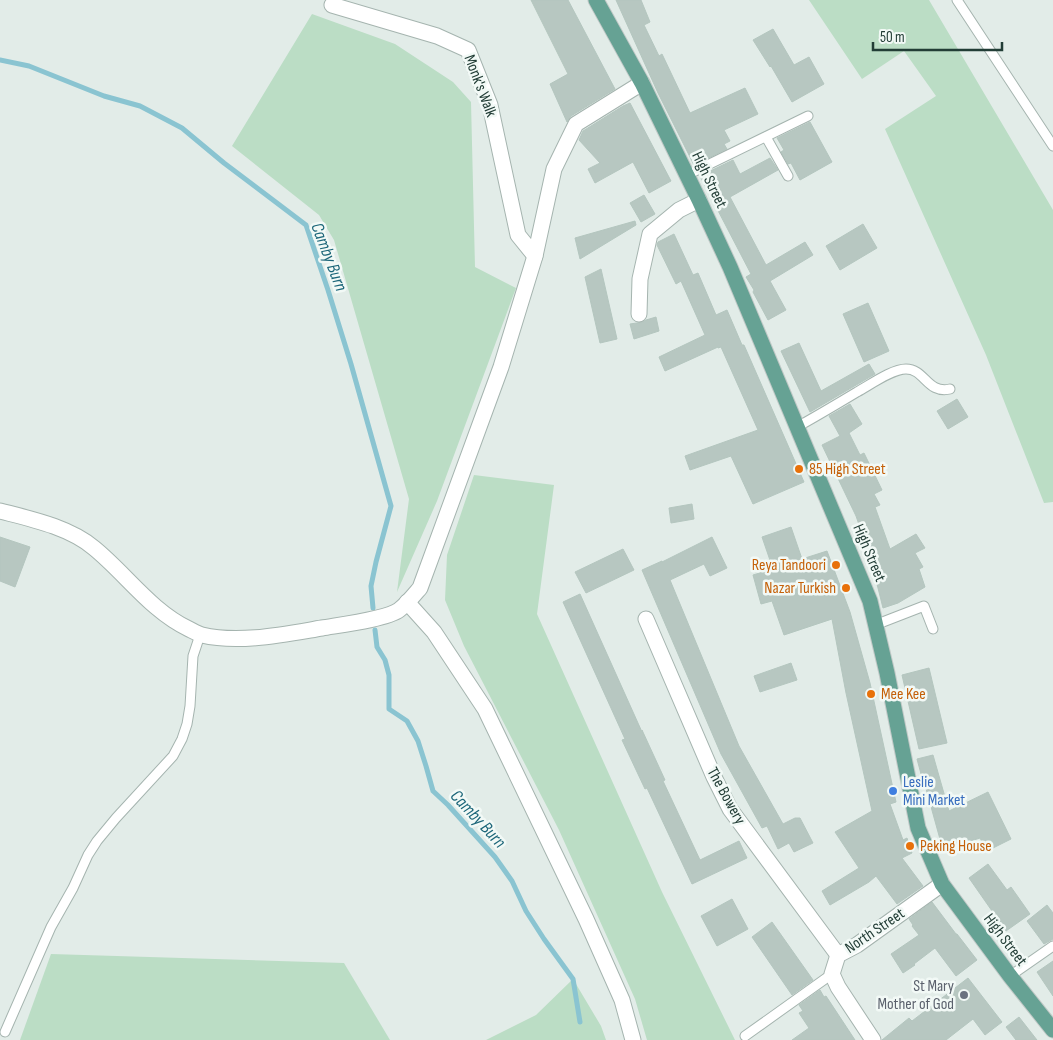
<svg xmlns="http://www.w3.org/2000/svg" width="1053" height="1040" font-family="'Sofia Sans Condensed',sans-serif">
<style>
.green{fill:#bbddc5}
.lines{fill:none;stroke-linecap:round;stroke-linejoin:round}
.stream{stroke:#8ac4d1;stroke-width:5}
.building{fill:#b7c7c1;stroke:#b4c6bf}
.lane-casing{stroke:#a5b4af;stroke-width:11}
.street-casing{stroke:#a5b4af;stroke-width:17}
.primary-casing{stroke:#c1c9c7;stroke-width:17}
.lane{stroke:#fff;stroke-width:9}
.street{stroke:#fff;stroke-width:15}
.primary{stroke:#66a294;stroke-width:15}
.food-dot{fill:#e8710a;stroke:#f2f9f6;stroke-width:2}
.shop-dot{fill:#3f7fe0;stroke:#f2f9f6;stroke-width:2}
.worship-dot{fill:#6b7280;stroke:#f2f9f6;stroke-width:2}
.labels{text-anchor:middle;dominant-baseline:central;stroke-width:5;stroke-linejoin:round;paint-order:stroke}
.street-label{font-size:16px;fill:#223d36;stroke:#f2f9f6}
.food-label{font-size:16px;fill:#c56008;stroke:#f2f9f6;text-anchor:start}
.shop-label{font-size:16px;fill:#366cbe;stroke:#f2f9f6;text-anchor:start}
.worship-label{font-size:16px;fill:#5b616d;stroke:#f2f9f6;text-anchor:end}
.water-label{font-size:18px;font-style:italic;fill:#1c6679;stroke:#f2f9f6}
</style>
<rect width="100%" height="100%" fill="#e2ece8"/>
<!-- green -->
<g class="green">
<path d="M 809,0 L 929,0 L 1053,210 L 1053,502 L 1044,503 L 986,355 L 885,129 L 936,96 L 904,51 L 862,79 Z"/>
<path d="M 312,14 L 395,44 L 453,82 L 471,102 L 475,267 L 516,288 L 437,501 L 397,592 L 409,499 L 334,240 L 319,215 L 232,146 Z"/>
<path d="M 474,475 L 554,485 L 537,614 L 662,892 L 735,1040 L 647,1040 L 635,999 L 559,830 L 464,646 L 445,600 L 447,555 Z"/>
<path d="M 51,954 L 344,963 L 390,1040 L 20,1040 Z"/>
<path d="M 573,979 L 601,1026 L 606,1040 L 486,1040 L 536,1015 Z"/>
</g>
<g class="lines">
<!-- stream -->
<g class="stream">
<path d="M 0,60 L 29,66 L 104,96 L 140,106 L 182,128 L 224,163 L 306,225 L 328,290 L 351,364 L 391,506 L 376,562 L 371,586 L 373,608"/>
<path d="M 375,630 L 377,647 L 385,660 L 389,675 L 389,709 L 407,721 L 418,741 L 426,766 L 433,791 L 448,805 L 495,857 L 512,881 L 526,911 L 544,939 L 573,979 L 580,1022"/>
</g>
</g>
<!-- building -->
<g class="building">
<path d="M 531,0 L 568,0 L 615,89 L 571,116 L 567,122 L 550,84 L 568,74 Z"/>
<path d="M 616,0 L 641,0 L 650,22 L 644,25 L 659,56 L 662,54 L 690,113 L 745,88 L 758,114 L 724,130 L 730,141 L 724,144 L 727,149 L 694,165 L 658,93 Z"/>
<path d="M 773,29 L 794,65 L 809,57 L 824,84 L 792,102 L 771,66 L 770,67 L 753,40 Z"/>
<path d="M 630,103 L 671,181 L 649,193 L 633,162 L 595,183 L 588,169 L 600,163 L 579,140 L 583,131 L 623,106 Z"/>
<path d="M 810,122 L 832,162 L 800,180 L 791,163 L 788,164 L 781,152 L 784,150 L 777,138 Z"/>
<path d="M 770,158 L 778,170 L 730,197 L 766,265 L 805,242 L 813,255 L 770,281 L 786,310 L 768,320 L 753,292 L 754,290 L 746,277 L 751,274 L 700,176 L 733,160 L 740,174 Z"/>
<path d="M 644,195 L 655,214 L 641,222 L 630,203 Z"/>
<path d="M 635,221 L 636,225 L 580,259 L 575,238 Z"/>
<path d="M 863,224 L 877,248 L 840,270 L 826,246 Z"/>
<path d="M 674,234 L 693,275 L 698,273 L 716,315 L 727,310 L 742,345 L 744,345 L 804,482 L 753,504 L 731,456 L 690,470 L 685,456 L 758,430 L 721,347 L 718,348 L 718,347 L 665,371 L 659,357 L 705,335 L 681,281 L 676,284 L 657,245 L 658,242 Z"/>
<path d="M 601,269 L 617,339 L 600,343 L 585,277 Z"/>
<path d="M 868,303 L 889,351 L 864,362 L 843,314 Z"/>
<path d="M 656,317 L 659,331 L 634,339 L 630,324 L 643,322 L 646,320 Z"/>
<path d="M 799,343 L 821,391 L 869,364 L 875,374 L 810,412 L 781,351 Z"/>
<path d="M 957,399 L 968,417 L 948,429 L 937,411 Z"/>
<path d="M 850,404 L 862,424 L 849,433 L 860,455 L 864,453 L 882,490 L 874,494 L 880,505 L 875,507 L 890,549 L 916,534 L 925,548 L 915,553 L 923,567 L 919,569 L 925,587 L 898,603 L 883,608 L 870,556 L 856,516 L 822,445 L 840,436 L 829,416 Z"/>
<path d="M 692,504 L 694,519 L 671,523 L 669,508 Z"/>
<path d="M 791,527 L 802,559 L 827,551 L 850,612 L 870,683 L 896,802 L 890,804 L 903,840 L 907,838 L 912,853 L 902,858 L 923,886 L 897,904 L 876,876 L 869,882 L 830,905 L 822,891 L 859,868 L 835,832 L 872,811 L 846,693 L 832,619 L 784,635 L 772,601 L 761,604 L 753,575 L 773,569 L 762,537 Z"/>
<path d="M 0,537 L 30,547 L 15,587 L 0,581 Z"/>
<path d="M 712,537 L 727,568 L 710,576 L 704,564 L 670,580 L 739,746 L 783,824 L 795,818 L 800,818 L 813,843 L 794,852 L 789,843 L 778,849 L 767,826 L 762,828 L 721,754 L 642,570 L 662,561 L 662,562 Z"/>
<path d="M 623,549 L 634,570 L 586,593 L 575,572 Z"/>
<path d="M 580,594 L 642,732 L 642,730 L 665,780 L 663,781 L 700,860 L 739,841 L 747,858 L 692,884 L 647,788 L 645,789 L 622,740 L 625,739 L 563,602 Z"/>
<path d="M 791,663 L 797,680 L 760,692 L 754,676 Z"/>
<path d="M 929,668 L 947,743 L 919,749 L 902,675 Z"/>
<path d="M 933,755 L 949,811 L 988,792 L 1011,839 L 987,851 L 980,838 L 943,850 L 925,785 L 924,785 L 917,759 Z"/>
<path d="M 988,864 L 1007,890 L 1011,887 L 1030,914 L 1006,931 L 969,878 Z"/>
<path d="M 732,899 L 748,929 L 717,946 L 701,916 Z"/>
<path d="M 932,902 L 956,934 L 957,934 L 977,960 L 956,976 L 935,948 L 914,964 L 915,965 L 903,973 L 891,954 L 919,935 L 912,926 L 913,925 L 909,919 Z"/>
<path d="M 1047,905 L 1053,913 L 1053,939 L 1044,944 L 1027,921 Z"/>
<path d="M 772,922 L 813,980 L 792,995 L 752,937 Z"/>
<path d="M 1053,961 L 1053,996 L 1037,972 Z"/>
<path d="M 968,978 L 1002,1022 L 985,1035 L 973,1019 L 946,1040 L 882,1040 L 909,1018 L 912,1021 Z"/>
<path d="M 820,990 L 824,997 L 826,996 L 855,1040 L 792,1040 L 809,1028 L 799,1013 L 803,1011 L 799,1005 Z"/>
<path d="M 1019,1017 L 1037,1040 L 1016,1040 L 1006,1027 Z"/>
</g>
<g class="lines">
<defs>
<g id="lane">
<path d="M 957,0 L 1053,146"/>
<path d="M 766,137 L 788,176"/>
<path d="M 687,175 L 808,116"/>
<path d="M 797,427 C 817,416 837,404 857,392 C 870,385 892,369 906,369 C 925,369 927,394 950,389"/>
<path d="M 875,625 L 924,606 L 933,629"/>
<path d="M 1010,976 L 1053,946"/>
<path d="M 5,1032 L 51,927 L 73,888 L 88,855 L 97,841 L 116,818 L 173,756 L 182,739 L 187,724 L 190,706 L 193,656 L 200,635"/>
<path d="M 745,1036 L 832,974"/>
</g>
<g id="street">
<path d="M 332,5 L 437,36 L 468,50 L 490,105 L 518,235 L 535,256"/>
<path d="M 639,314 L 640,279 L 650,234 L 679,210 L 699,200"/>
<path d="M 0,511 C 31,519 69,527 94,548 C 126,574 151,611 189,629 C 193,631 198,634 202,635 C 239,644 286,634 322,628 C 339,625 387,619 399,610 C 407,604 414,595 420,588 L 501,367 L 535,256 L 554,169 L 576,124 L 642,83"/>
<path d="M 407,602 L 434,632 L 485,709 L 586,919 L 622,1000 L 633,1040"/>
<path d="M 646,619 L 714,777 L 730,809 L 838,955"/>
<path d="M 873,1040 L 838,987 L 832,974 L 838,955 L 857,945 L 942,884"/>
</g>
<path id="primary" d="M 596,0 L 642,83 L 699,200 L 730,267 L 870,601 L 887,673 L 918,828 L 942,884 L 1010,976 L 1053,1030"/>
</defs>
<!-- lane casing -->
<use href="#lane" class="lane-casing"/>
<!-- street casing -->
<use href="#street" class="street-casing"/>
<!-- primary casing -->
<use href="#primary" class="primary-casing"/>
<!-- lane -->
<use href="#lane" class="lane"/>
<!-- street -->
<use href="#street" class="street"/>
<!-- primary -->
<use href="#primary" class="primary"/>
</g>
<!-- markers -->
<g class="food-dot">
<circle cx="799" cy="469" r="5"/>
<circle cx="836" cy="565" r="5"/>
<circle cx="846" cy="588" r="5"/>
<circle cx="871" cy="694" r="5"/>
<circle cx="910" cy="846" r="5"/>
</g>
<circle class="shop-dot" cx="893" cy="791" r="5"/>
<circle class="worship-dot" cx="964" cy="995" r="5"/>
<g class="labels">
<!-- street labels -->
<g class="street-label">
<text transform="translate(480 86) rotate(69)">Monk's Walk</text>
<text transform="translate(709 180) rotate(64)">High Street</text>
<text transform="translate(869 553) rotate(67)">High Street</text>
<text transform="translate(726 796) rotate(61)">The Bowery</text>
<text transform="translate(875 931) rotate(-34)">North Street</text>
<text transform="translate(1005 940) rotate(53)">High Street</text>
</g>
<!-- food labels -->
<g class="food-label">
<text x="809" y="469">85 High Street</text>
<text x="826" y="565" text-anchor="end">Reya Tandoori</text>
<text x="836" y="588" text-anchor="end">Nazar Turkish</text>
<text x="881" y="694">Mee Kee</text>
<text x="920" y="846">Peking House</text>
</g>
<!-- shop labels -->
<g class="shop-label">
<text x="903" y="782">Leslie<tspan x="903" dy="18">Mini Market</tspan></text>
</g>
<!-- worship labels -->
<g class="worship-label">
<text x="954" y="986">St Mary<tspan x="954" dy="18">Mother of God</tspan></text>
</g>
<!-- water labels -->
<g class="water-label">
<text transform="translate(329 257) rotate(69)">Camby Burn</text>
<text transform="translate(478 819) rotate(47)">Camby Burn</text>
</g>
</g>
<!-- scale -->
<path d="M873 42v8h129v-8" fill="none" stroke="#223d36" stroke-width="2.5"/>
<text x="880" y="42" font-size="15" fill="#223d36" stroke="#f2f9f6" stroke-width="4" paint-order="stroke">50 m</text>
</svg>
